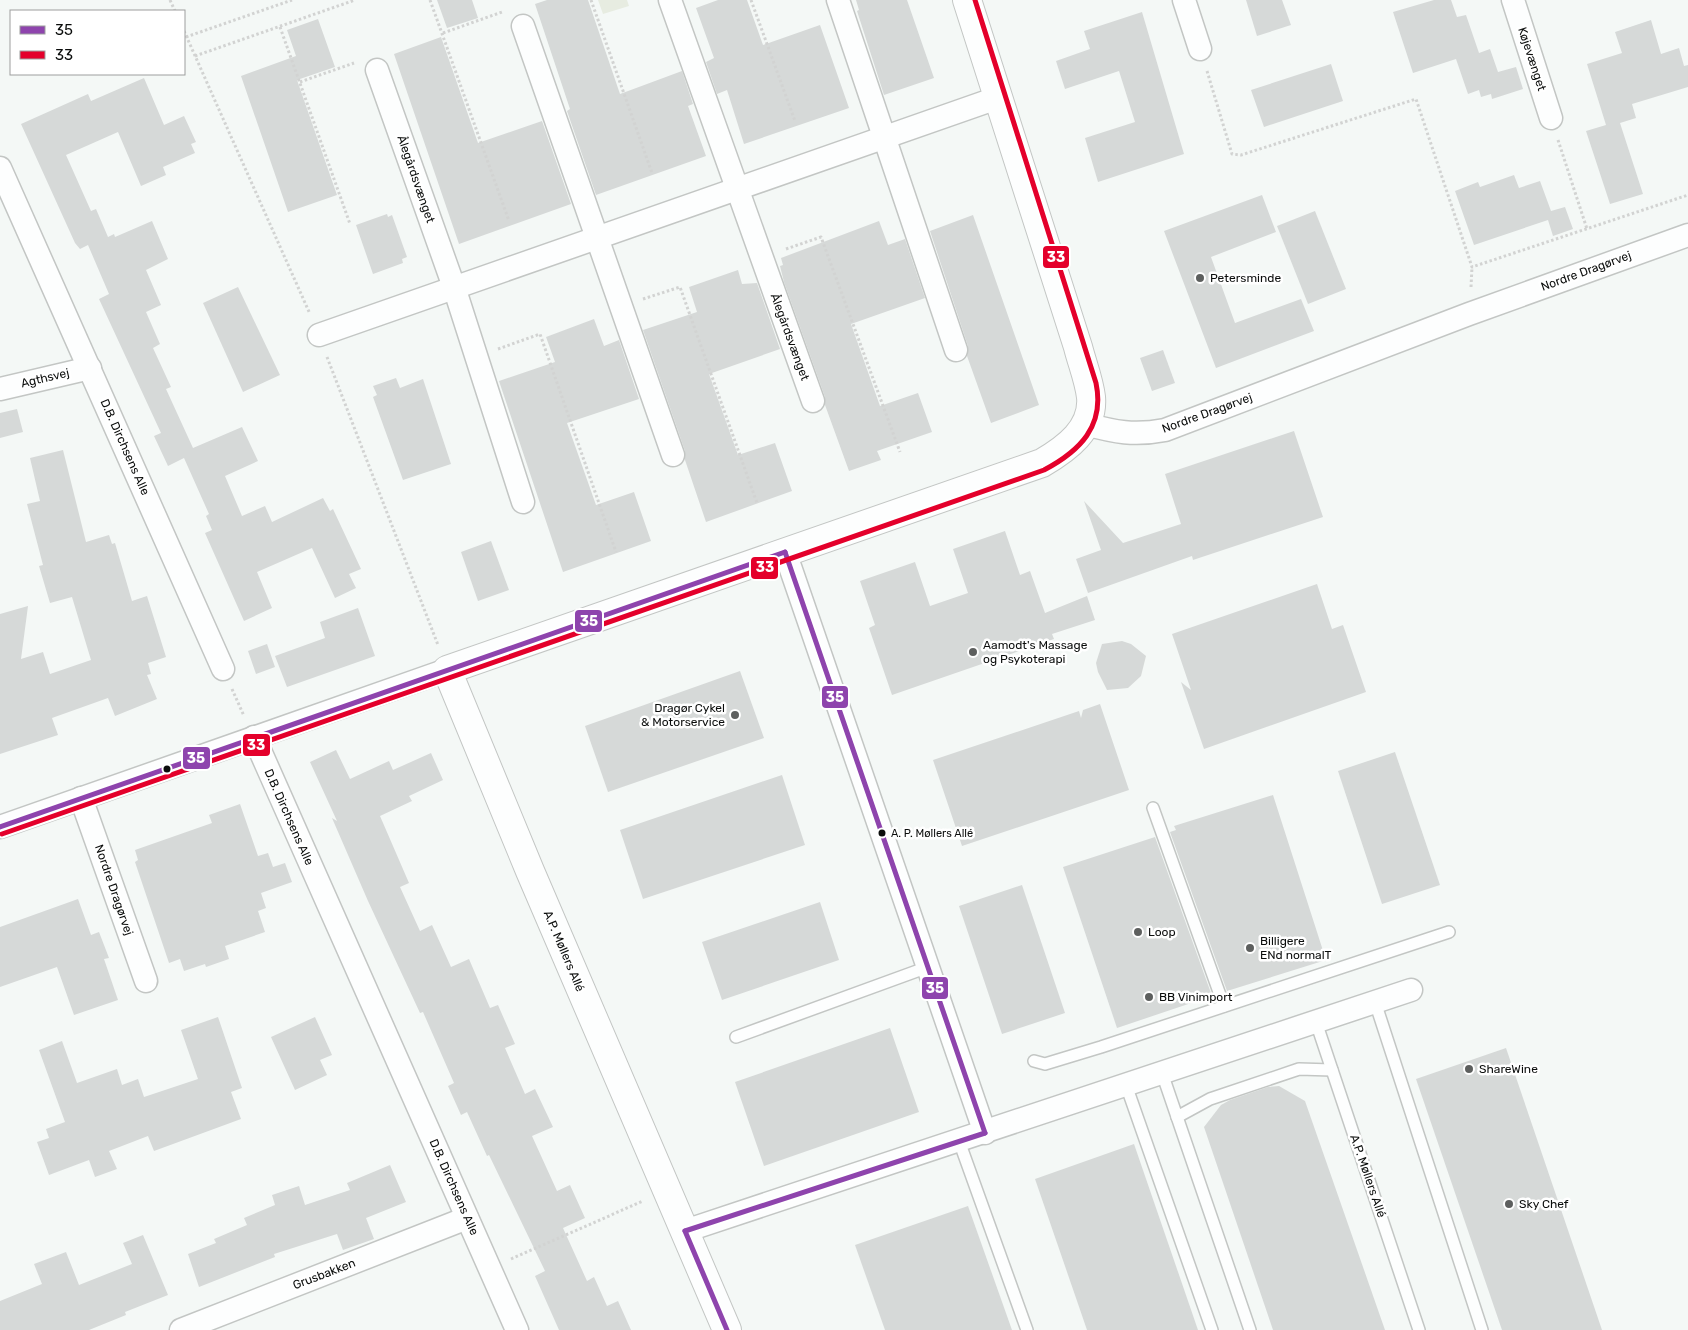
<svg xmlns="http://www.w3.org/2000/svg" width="1688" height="1330" font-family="Rubik,sans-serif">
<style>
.green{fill:#e7ece1}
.building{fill:#d6d9d8}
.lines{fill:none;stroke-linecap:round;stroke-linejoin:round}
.lane-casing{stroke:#c3c6c4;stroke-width:14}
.street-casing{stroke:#c3c6c4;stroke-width:25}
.secondary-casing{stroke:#c3c6c4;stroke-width:30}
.path{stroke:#d2d3d2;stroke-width:3;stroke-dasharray:2.5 2.5;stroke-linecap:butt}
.lane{stroke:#fdfefe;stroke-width:11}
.street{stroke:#fdfefe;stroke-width:22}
.secondary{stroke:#fdfefe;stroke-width:28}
.bus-1-casing{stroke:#fff;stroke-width:9}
.bus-2-casing{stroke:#fff;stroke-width:9}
.bus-1{stroke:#8e44ad;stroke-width:5}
.bus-2{stroke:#e4002b;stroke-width:5}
.poi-dot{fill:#5d5f5e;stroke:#fff;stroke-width:2}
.bus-dot{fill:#0b0d0c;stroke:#fff;stroke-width:2}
.labels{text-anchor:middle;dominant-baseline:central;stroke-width:5;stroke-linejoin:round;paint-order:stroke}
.bus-label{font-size:11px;fill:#0b0d0c;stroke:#fff;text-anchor:start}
.street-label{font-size:12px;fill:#0b0d0c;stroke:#fff}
.poi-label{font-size:12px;fill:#0b0d0c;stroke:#fff;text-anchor:start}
.line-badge{stroke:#fff;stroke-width:2}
.badge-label{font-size:14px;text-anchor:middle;font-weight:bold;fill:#fff}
</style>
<rect width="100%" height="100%" fill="#f4f8f6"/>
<!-- green -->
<path class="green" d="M 598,0 L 627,0 L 629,6 L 603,14 Z"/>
<!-- building -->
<g class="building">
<path d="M 437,0 L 472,0 L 478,18 L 447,28 Z"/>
<path d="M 547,0 L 588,0 L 620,94 L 682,71 L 693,104 L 688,106 L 706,156 L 596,195 L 567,111 L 570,109 L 535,4 Z"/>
<path d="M 718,0 L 747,0 L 763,45 L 820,25 L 849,108 L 744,144 L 727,90 L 717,94 L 706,62 L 714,58 L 696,8 Z"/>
<path d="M 856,0 L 907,0 L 934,78 L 884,95 L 857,11 L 859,10 Z"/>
<path d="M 1246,0 L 1282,0 L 1291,25 L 1257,36 Z"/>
<path d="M 1434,0 L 1451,0 L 1457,17 L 1466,15 L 1479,53 L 1490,49 L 1498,72 L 1516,67 L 1523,89 L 1492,99 L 1491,94 L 1481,97 L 1479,90 L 1468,94 L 1456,59 L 1413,73 L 1393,12 Z"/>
<path d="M 1142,12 L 1184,154 L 1098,182 L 1085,138 L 1135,122 L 1119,71 L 1065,89 L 1056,61 L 1090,49 L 1084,31 Z"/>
<path d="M 318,19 L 335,67 L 297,80 L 337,195 L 288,212 L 241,76 L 296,56 L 287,30 Z"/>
<path d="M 1651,20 L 1661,54 L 1679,48 L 1684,66 L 1688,65 L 1688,87 L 1632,104 L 1636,118 L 1620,123 L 1643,194 L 1610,204 L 1586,131 L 1606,125 L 1587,64 L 1622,53 L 1615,32 Z"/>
<path d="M 441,37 L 478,143 L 542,121 L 571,204 L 459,244 L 394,54 Z"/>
<path d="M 1331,64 L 1343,101 L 1264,127 L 1251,90 Z"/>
<path d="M 144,78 L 164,125 L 184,116 L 196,142 L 191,144 L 195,153 L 163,167 L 166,175 L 141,186 L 118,132 L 66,155 L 91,211 L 96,209 L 108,237 L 114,234 L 115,237 L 152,221 L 168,259 L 146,270 L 161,305 L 146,312 L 160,344 L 153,348 L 171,387 L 166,389 L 193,448 L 242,427 L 258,461 L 225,476 L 242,516 L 265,506 L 272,522 L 323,498 L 330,511 L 333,509 L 361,569 L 349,574 L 356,588 L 335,598 L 312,548 L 257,572 L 272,608 L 244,621 L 205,533 L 212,530 L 206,516 L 209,514 L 184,458 L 168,466 L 154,436 L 161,433 L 99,299 L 109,294 L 88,245 L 80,249 L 75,243 L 21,124 L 88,94 L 91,101 Z"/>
<path d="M 1514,175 L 1519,188 L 1540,181 L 1551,211 L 1565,207 L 1573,229 L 1553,236 L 1548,220 L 1474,245 L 1455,191 L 1478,182 L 1480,187 Z"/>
<path d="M 1262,195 L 1276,232 L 1211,257 L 1235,323 L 1301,299 L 1314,331 L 1216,368 L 1164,231 Z"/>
<path d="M 1315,211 L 1346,289 L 1308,304 L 1277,226 Z"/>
<path d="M 387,214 L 388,217 L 392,215 L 407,257 L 402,259 L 403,263 L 373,274 L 356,225 Z"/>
<path d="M 973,215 L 1039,405 L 991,423 L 967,356 L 968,346 L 930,231 Z"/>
<path d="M 879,221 L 888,245 L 905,239 L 925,298 L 851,324 L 880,406 L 918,393 L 932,432 L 877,451 L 881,460 L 849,471 L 825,405 L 825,397 L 784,282 L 780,266 L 783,265 L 781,258 Z"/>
<path d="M 738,270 L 742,284 L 757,283 L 780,349 L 709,374 L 738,455 L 775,443 L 792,491 L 706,522 L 685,460 L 685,451 L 643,330 L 697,312 L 689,287 Z"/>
<path d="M 238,287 L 280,375 L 243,392 L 203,303 Z"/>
<path d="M 594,319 L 604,346 L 619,340 L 639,399 L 567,423 L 596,505 L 634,492 L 651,541 L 563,572 L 499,381 L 555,362 L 546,337 Z"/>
<path d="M 1163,350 L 1175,383 L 1152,391 L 1140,358 Z"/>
<path d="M 396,378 L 400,388 L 423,379 L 451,464 L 403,480 L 373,397 L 377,395 L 373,386 Z"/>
<path d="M 17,409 L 23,432 L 0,438 L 0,413 Z"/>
<path d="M 1294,431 L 1323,517 L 1193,560 L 1192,556 L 1088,593 L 1076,559 L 1101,550 L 1084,501 L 1123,543 L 1181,524 L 1165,474 Z"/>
<path d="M 63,450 L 86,542 L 109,535 L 112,544 L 115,543 L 132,601 L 147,596 L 166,657 L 148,663 L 151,674 L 147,675 L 157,699 L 115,716 L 108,698 L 52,718 L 58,735 L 0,754 L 0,614 L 28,606 L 21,659 L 43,652 L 50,674 L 91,660 L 72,597 L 50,603 L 39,566 L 43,565 L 27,504 L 40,501 L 30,458 Z"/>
<path d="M 1005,531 L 1020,575 L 1030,571 L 1045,613 L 1087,596 L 1095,620 L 1052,634 L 1054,639 L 892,695 L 869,628 L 875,625 L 860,581 L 915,562 L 930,606 L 968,593 L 953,549 Z"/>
<path d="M 491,541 L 509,590 L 478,601 L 461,552 Z"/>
<path d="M 1317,584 L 1332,629 L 1343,625 L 1366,692 L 1204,749 L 1181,682 L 1191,690 L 1172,634 Z"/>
<path d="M 358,608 L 375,656 L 287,687 L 275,656 L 325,638 L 320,622 Z"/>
<path d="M 1122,641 L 1131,644 L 1146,656 L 1141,676 L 1128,688 L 1107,690 L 1098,672 L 1096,663 L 1102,644 Z"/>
<path d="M 267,644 L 275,667 L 256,674 L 248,651 Z"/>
<path d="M 740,671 L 764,738 L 608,792 L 585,726 Z"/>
<path d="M 1100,704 L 1129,790 L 962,846 L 933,760 L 1079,711 L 1081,718 L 1083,710 Z"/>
<path d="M 336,750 L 350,779 L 389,761 L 393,770 L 431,753 L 443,780 L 409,796 L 412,801 L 380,816 L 409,883 L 400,887 L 420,931 L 432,925 L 451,967 L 469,959 L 490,1008 L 498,1005 L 515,1044 L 505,1048 L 525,1094 L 535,1089 L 553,1127 L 532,1136 L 557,1191 L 570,1185 L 585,1218 L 563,1228 L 587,1281 L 594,1277 L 607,1306 L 618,1301 L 631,1330 L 559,1330 L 535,1276 L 545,1271 L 489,1155 L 487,1156 L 467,1112 L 461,1115 L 448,1086 L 454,1083 L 423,1012 L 420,1013 L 368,901 L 332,818 L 337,821 L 310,762 Z"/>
<path d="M 1395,752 L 1440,885 L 1382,904 L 1338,771 Z"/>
<path d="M 782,775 L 805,845 L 643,899 L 620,830 Z"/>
<path d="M 1273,795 L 1326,960 L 1227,991 L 1170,832 L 1176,830 L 1174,826 Z"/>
<path d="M 240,804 L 258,856 L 268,853 L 273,867 L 285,863 L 292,882 L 261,893 L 266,908 L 258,911 L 265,932 L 225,946 L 229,959 L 206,967 L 205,964 L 184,971 L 180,959 L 169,963 L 135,862 L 138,860 L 135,850 L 212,823 L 209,815 Z"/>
<path d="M 1155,837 L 1212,996 L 1117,1028 L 1063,867 Z"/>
<path d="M 1022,885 L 1065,1013 L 1002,1034 L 959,906 Z"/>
<path d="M 78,899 L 91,935 L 99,932 L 109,958 L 104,959 L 118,1000 L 74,1015 L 57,967 L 0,987 L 0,927 Z"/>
<path d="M 820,902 L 839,960 L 722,1000 L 702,942 Z"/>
<path d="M 218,1017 L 242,1088 L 231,1092 L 241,1119 L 154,1151 L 148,1136 L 109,1151 L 117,1169 L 95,1177 L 89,1160 L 49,1175 L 37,1142 L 49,1138 L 46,1129 L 65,1122 L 39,1050 L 62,1041 L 77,1083 L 117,1069 L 122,1085 L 138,1079 L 144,1097 L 198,1079 L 181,1030 Z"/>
<path d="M 315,1017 L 332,1055 L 320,1060 L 327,1075 L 295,1090 L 271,1037 Z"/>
<path d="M 890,1028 L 919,1112 L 764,1166 L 735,1082 Z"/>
<path d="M 1506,1048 L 1602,1330 L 1502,1330 L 1416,1079 Z"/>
<path d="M 1279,1086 L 1305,1101 L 1385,1330 L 1273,1330 L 1204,1127 L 1221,1105 L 1230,1100 L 1268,1087 Z"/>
<path d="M 1134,1144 L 1198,1330 L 1087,1330 L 1035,1179 Z"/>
<path d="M 390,1165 L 406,1202 L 366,1218 L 374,1239 L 343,1250 L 337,1234 L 274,1254 L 275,1257 L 199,1287 L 188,1254 L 216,1243 L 214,1239 L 247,1225 L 244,1218 L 275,1205 L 272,1195 L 299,1186 L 305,1205 L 350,1190 L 347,1183 Z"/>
<path d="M 968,1206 L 1012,1330 L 885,1330 L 855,1245 Z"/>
<path d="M 143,1235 L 168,1295 L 125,1312 L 126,1315 L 89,1330 L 0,1330 L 0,1301 L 42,1284 L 34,1264 L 66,1252 L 79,1285 L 132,1264 L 123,1243 Z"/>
</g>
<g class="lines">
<defs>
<g id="lane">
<path d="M 1153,808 L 1224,1006"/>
<path d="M 1375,1002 L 1482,1330"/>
<path d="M 1316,1022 L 1419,1330"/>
<path d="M 736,1037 L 928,967"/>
<path d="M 1034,1061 L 1045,1064 L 1101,1047 L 1449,932"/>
<path d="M 1162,1073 L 1250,1330"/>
<path d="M 1126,1085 L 1212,1330"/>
<path d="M 1177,1117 L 1210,1099 L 1299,1069 L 1332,1070"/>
<path d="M 959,1141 L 1027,1330"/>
</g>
<g id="street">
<path d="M 670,0 L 813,401"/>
<path d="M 838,0 L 956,350"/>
<path d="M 1184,0 L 1200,49"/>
<path d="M 1513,0 L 1551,118"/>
<path d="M 523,26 L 673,455"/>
<path d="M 377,70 L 454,287 L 523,502"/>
<path d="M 0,168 L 223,669"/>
<path d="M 319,335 L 997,98"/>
<path d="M 0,389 L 90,368"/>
<path d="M 1085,424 C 1115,432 1134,436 1165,430 L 1469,314 L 1688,235"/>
<path d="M 785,552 L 985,1133"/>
<path d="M 254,737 L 517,1330"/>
<path d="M 81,798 L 146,981"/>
<path d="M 0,827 L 447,670"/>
<path d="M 685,1231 L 1411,990"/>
<path d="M 181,1330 L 467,1218"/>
</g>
<path id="secondary" d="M 727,1330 L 530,871 L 447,670 L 1042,463 C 1066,449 1094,429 1091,397 C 1089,380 1082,363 1078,347 L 967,0"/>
</defs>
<!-- lane casing -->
<use href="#lane" class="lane-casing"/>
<!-- street casing -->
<use href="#street" class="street-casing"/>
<!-- secondary casing -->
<use href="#secondary" class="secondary-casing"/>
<!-- path -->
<g class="path">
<path d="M 170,0 L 175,11"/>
<path d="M 430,0 L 509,221"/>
<path d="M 591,0 L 652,173"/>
<path d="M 751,0 L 795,121"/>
<path d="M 280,27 L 350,224"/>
<path d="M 184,31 L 310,314"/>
<path d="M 443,33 L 502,12"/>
<path d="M 186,37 L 292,0"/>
<path d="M 195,56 L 355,0"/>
<path d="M 1207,71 L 1232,154 L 1241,155 L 1416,99 L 1472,267 L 1688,195"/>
<path d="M 300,82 L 354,63"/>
<path d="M 1558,140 L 1587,229"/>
<path d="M 786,249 L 821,237 L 900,452"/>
<path d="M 1471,287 L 1472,267"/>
<path d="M 643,299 L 680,287 L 757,503"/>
<path d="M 498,349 L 540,334 L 616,552"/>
<path d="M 327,357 L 438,645"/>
<path d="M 232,689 L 244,716"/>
<path d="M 511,1259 L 643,1201"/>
</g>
<!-- lane -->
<use href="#lane" class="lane"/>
<!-- street -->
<use href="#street" class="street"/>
<!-- secondary -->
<use href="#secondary" class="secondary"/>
<defs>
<g id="bus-1">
<path d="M 785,552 L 985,1133"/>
<path d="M 0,827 L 785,552"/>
<path d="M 685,1231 L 985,1133"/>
<path d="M 685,1231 L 727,1330"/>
</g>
<path id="bus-2" d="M 2,834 L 1044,470 C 1080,451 1105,426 1096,383 L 975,0"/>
</defs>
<!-- bus-1 casing -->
<use href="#bus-1" class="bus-1-casing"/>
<!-- bus-2 casing -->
<use href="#bus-2" class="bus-2-casing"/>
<!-- bus-1 -->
<use href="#bus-1" class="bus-1"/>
<!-- bus-2 -->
<use href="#bus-2" class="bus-2"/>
</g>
<!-- markers -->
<g class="poi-dot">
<circle cx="1200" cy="278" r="5"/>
<circle cx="973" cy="652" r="5"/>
<circle cx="735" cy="715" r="5"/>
<circle cx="1138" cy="932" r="5"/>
<circle cx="1250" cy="948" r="5"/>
<circle cx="1149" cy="997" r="5"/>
<circle cx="1469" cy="1069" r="5"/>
<circle cx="1509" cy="1204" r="5"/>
</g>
<g class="bus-dot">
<circle cx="167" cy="769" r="4.5"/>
<circle cx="882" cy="833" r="4.5"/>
</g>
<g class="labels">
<!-- bus labels -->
<g class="bus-label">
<text x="891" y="833">A. P. Møllers Allé</text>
</g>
<!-- street labels -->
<g class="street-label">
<text transform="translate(1532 59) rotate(72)">Køjevænget</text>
<text transform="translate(416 179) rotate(71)">Ålegårdsvænget</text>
<text transform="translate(1586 271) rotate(-20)">Nordre Dragørvej</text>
<text transform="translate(790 337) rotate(70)">Ålegårdsvænget</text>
<text transform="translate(45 378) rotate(-13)">Agthsvej</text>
<text transform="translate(1207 413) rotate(-20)">Nordre Dragørvej</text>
<text transform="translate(125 447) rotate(66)">D.B. Dirchsens Alle</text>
<text transform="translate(289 817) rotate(66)">D.B. Dirchsens Alle</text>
<text transform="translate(114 890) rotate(71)">Nordre Dragørvej</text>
<text transform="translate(564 951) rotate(67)">A.P. Møllers Allé</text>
<text transform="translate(1368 1176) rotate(71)">A.P. Møllers Allé</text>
<text transform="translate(454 1187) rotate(66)">D.B. Dirchsens Alle</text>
<text transform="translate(324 1274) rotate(-21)">Grusbakken</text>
</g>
<!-- poi labels -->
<g class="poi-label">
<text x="1210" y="278">Petersminde</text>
<text x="983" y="645">Aamodt's Massage<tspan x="983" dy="14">og Psykoterapi</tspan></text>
<text x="725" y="708" text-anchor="end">Dragør Cykel<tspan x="725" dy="14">&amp; Motorservice</tspan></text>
<text x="1148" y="932">Loop</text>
<text x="1260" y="941">Billigere<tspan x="1260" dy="14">ENd normalT</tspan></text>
<text x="1159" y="997">BB Vinimport</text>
<text x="1479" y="1069">ShareWine</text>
<text x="1519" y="1204">Sky Chef</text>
</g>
</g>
<g class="line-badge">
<rect x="1042" y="245" width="28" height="24" rx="5" fill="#e4002b"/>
<rect x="750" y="556" width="29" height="24" rx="5" fill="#e4002b"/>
<rect x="574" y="609" width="29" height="24" rx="5" fill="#8e44ad"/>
<rect x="821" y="685" width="28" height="24" rx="5" fill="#8e44ad"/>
<rect x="242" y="733" width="29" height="24" rx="5" fill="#e4002b"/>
<rect x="182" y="746" width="29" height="24" rx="5" fill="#8e44ad"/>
<rect x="921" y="976" width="28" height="24" rx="5" fill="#8e44ad"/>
</g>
<g class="badge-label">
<text x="1056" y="262">33</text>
<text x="765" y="572">33</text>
<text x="589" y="626">35</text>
<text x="835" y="702">35</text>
<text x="256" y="750">33</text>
<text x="196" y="763">35</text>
<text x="935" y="993">35</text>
</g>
<!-- legend -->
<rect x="10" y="10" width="175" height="65" fill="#ffffff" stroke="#9d9e9e"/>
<rect x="20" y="26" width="25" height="8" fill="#8e44ad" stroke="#9d9e9e"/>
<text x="55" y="35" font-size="15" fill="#0b0d0c">35</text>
<rect x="20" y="51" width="25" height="8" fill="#e4002b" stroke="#9d9e9e"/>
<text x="55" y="60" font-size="15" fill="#0b0d0c">33</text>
</svg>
